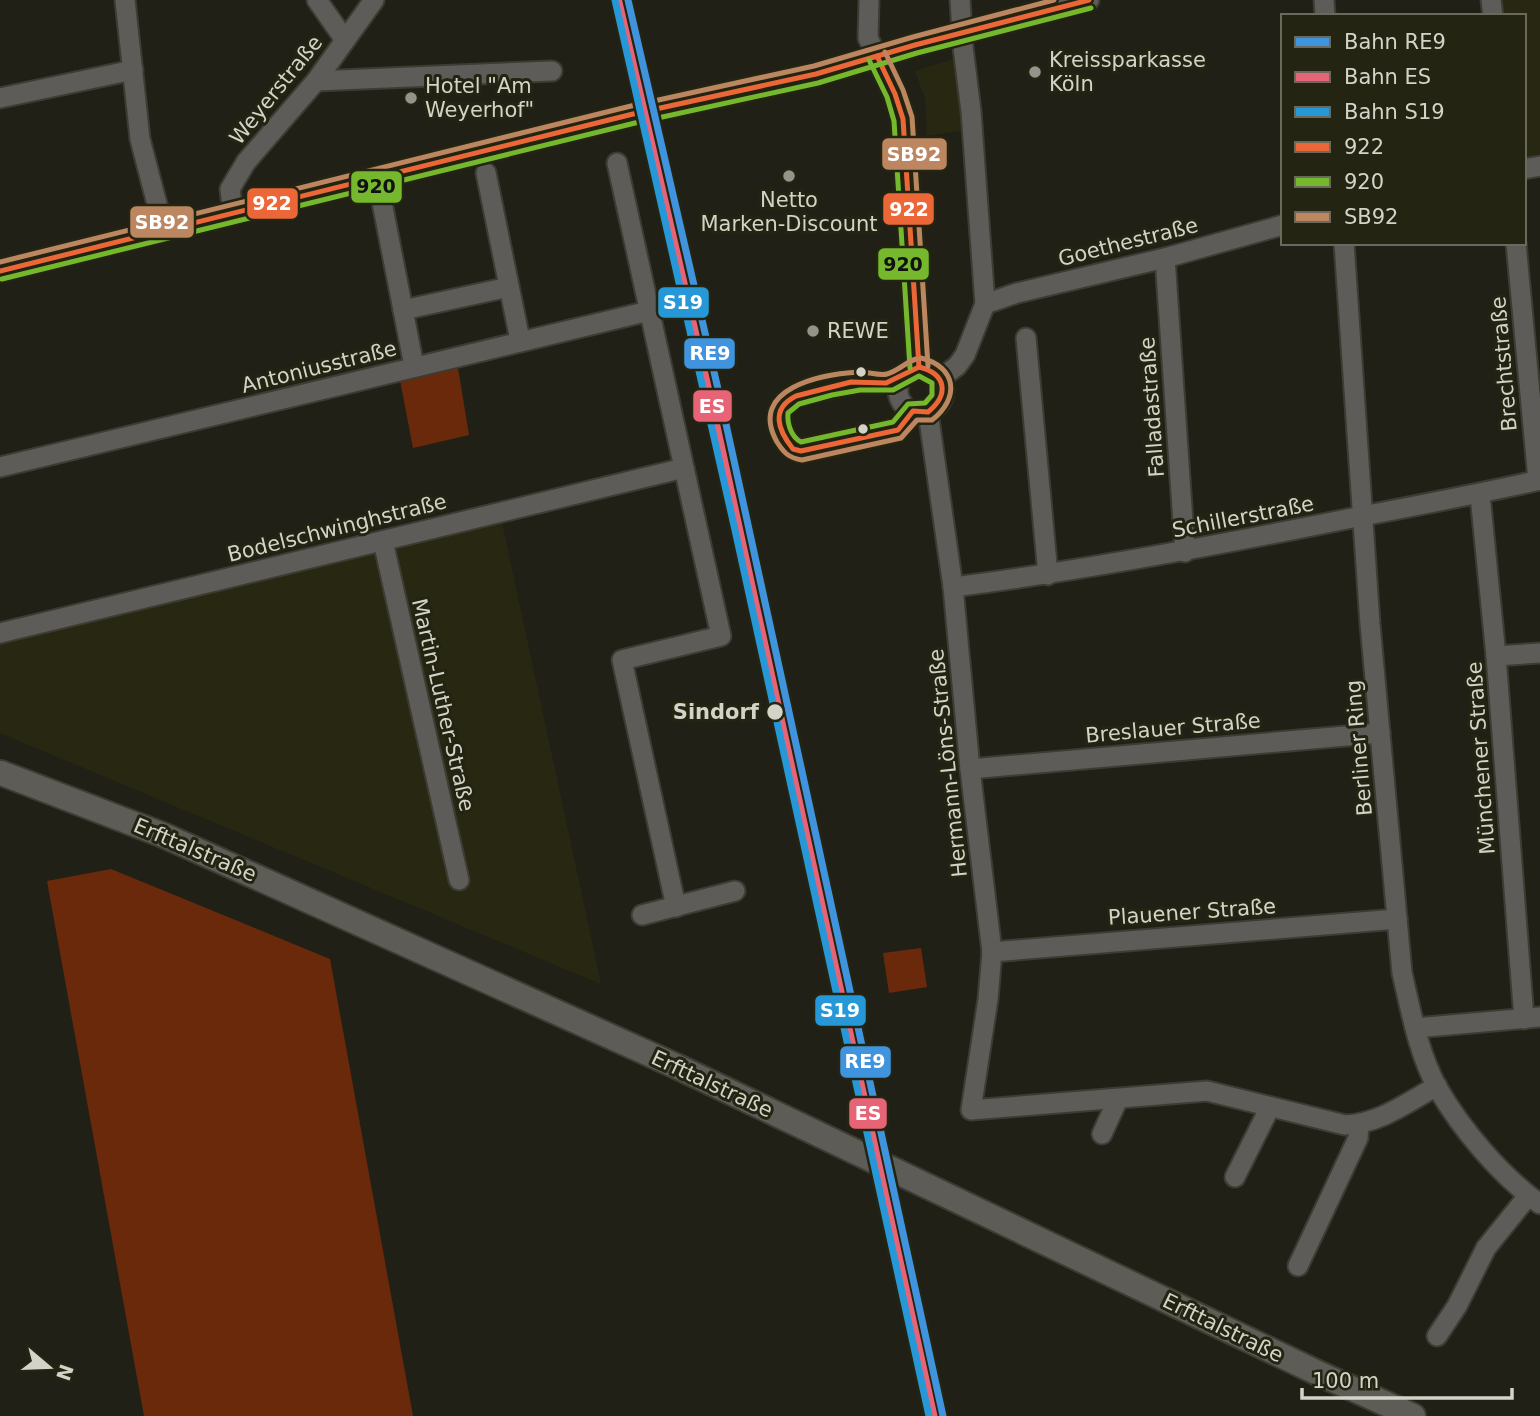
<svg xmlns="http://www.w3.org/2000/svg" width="1540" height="1416" font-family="'DejaVu Sans',sans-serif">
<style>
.built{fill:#282812}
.green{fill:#6a290b}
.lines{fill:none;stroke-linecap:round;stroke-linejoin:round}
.minor-tunnel{stroke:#3b3b31;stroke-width:19;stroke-dasharray:19 10;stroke-linecap:butt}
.minor-casing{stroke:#3c3c33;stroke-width:23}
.major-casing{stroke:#3c3c33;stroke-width:28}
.minor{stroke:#5e5c58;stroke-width:19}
.major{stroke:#5e5c57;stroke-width:24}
.bus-1-casing{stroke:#232412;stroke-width:10}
.bus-2-casing{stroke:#232412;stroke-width:10}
.bus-3-casing{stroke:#232412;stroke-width:10}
.bus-1{stroke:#ec6738;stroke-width:5}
.bus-2{stroke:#76b82d;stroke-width:5}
.bus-3{stroke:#bb8660;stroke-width:5}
.rail-1-casing{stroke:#232412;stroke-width:12}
.rail-2-casing{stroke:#232412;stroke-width:12}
.rail-3-casing{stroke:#232412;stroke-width:12}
.rail-1{stroke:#4094de;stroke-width:7}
.rail-2{stroke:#e66476;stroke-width:7}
.rail-3{stroke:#2698d8;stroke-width:7}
.poi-dot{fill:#94948a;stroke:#232412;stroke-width:2.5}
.bus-dot{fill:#d3d3c8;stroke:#232412;stroke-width:2.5}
.labels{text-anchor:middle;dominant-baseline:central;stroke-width:6;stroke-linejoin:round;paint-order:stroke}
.poi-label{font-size:21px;fill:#d3d3c8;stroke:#232412;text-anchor:start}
.street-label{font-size:21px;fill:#d3d3c8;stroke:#232412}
.stop-label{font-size:21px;font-weight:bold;fill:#d3d3c8;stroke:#232412;text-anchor:end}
.line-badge{stroke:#232412;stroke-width:2.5}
.badge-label{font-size:19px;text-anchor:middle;font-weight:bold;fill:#fff}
.pale-badge-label{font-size:19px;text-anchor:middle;font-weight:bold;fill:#111}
</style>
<rect width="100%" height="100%" fill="#202016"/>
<!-- built -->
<g class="built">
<path d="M 1496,0 L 1540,0 L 1540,154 L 1524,158 L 1524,16 L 1498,16 Z"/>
<path d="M 957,58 L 964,130 L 927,136 L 925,98 L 915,71 Z"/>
<path d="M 502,523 L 601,984 L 0,733 L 0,623 Z"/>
</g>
<!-- green -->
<g class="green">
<path d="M 458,368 L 469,435 L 413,448 L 400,380 Z"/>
<path d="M 111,869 L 330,959 L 413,1416 L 144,1416 L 47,881 Z"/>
<path d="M 921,948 L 927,987 L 889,993 L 883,953 Z"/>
</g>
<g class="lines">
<!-- minor-tunnel -->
<path class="minor-tunnel" d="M 633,114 L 677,105"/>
<defs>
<g id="minor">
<path d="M 125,0 L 140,139 L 164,231"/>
<path d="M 317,0 L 345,40"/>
<path d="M 869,0 L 868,38 L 895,94 L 903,119 L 919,367"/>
<path d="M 1324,0 L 1325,16"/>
<path d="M 1491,0 L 1493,16"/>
<path d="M 316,81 L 552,71"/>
<path d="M 0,98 L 133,70"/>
<path d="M 677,105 L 845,66 L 915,45 L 1089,0"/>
<path d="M 617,163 L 721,636 L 622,660 L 676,907"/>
<path d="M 1524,169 L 1540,166"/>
<path d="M 486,173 L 520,340"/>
<path d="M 379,187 L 414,366"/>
<path d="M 233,214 L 230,189 L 246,162 L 316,81 L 374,0"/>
<path d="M 1344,243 L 1370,624 L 1402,973 C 1411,1011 1418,1052 1437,1087 C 1461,1129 1501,1176 1540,1204"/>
<path d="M 1516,243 L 1538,480"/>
<path d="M 1165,258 L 1185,552"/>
<path d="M 0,271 L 633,114"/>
<path d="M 985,304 L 1017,293 L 1165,258 L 1283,225"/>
<path d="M 403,310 L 509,287"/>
<path d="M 1026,338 L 1048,575"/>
<circle cx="921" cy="390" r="23"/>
<path d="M 941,378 L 957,366 L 965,355 L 985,304 L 971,111 L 963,47 L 960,0"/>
<path d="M 928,412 L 953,587 L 970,769 L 992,952 L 988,999 L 971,1110 L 1207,1091 L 1345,1125 C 1379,1124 1408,1102 1437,1086"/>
<path d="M 0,467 L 649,311"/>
<path d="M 1480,495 L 1496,656 L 1524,1019"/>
<path d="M 383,541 L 459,880"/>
<path d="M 953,587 C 1087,570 1219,545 1352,518 C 1415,506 1478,494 1540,480"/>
<path d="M 0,633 L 684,468"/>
<path d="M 1496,656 L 1540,653"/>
<path d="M 970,769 L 1380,733"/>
<path d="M 642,915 L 735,891"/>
<path d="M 992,952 L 1397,919"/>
<path d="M 1415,1028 L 1540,1017"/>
<path d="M 1102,1134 L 1118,1099"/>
<path d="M 1235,1177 L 1270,1107"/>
<path d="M 1298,1266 L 1358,1138 L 1359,1125"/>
<path d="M 1437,1336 L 1457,1306 L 1486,1248 L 1528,1196"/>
</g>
<path id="major" d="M 1,773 L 163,835 L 676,1066 L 1320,1374 L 1413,1416"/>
</defs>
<!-- minor casing -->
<use href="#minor" class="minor-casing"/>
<!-- major casing -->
<use href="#major" class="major-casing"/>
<!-- minor -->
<use href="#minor" class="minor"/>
<!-- major -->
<use href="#major" class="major"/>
<defs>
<g id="bus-1">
<path d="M 877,56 L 895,94 L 903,119 L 919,367"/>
<path d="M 0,271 L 633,114 L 816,74 L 915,45 L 1089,0"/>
<path d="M 919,367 C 947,374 949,395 928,412 L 913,411 L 898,430 L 801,451 L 793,449 C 778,430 770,409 796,396 L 851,382 L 886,383 Z"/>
</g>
<g id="bus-2">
<path d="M 869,60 L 887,97 L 894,121 L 910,368"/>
<path d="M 2,279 L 635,123 L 818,83 L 917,53 L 1091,8"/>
<path d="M 919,376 L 932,383 L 932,395 L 925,403 L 908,404 L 893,422 L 801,442 C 791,437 787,423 788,413 L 799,404 L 832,395 L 860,390 L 893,390 Z"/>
</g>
<g id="bus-3">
<path d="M 885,52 L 903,90 L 912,117 L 928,366"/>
<path d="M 0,262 L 631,106 L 814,66 L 913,37 L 1054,0"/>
<path d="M 916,359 C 906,362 898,371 887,374 C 879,376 869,372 860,372 C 822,374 747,388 777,442 C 784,453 789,458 802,460 L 901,438 L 917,420 L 932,420 C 960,398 957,367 921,358"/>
</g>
</defs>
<!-- bus-1 casing -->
<use href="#bus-1" class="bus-1-casing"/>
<!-- bus-2 casing -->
<use href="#bus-2" class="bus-2-casing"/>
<!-- bus-3 casing -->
<use href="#bus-3" class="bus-3-casing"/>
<!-- bus-1 -->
<use href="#bus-1" class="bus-1"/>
<!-- bus-2 -->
<use href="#bus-2" class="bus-2"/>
<!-- bus-3 -->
<use href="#bus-3" class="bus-3"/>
<defs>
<path id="rail-1" d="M 628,0 L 724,415 L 943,1416"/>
<path id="rail-2" d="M 619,2 L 715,417 L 934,1416"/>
<path id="rail-3" d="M 615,0 L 735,530 L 929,1416"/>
</defs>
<!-- rail-1 casing -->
<use href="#rail-1" class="rail-1-casing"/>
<!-- rail-2 casing -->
<use href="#rail-2" class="rail-2-casing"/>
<!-- rail-3 casing -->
<use href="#rail-3" class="rail-3-casing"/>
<!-- rail-1 -->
<use href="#rail-1" class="rail-1"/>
<!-- rail-2 -->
<use href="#rail-2" class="rail-2"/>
<!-- rail-3 -->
<use href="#rail-3" class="rail-3"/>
</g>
<!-- markers -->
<g class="poi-dot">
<circle cx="1035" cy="72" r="7"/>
<circle cx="411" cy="98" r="7"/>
<circle cx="789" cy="176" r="7"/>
<circle cx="813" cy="331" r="7"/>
</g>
<g class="bus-dot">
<circle cx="861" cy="372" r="6"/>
<circle cx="863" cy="429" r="6"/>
<circle cx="775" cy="712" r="9"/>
</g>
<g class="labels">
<!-- poi labels -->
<g class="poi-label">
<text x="1049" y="60">Kreissparkasse<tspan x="1049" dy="24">Köln</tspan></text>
<text x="425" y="86">Hotel "Am<tspan x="425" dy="24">Weyerhof"</tspan></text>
<text x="789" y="200" text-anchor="middle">Netto<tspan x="789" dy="24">Marken-Discount</tspan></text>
<text x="827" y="331">REWE</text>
</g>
<!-- street labels -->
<g class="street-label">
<text transform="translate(276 90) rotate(-51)">Weyerstraße</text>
<text transform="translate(1128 242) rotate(-14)">Goethestraße</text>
<text transform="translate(1504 364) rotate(-95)">Brechtstraße</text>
<text transform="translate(319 367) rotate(-14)">Antoniusstraße</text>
<text transform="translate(1152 407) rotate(-94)">Falladastraße</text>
<text transform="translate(1243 517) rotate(-11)">Schillerstraße</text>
<text transform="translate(337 528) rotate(-14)">Bodelschwinghstraße</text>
<text transform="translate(443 705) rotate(77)">Martin-Luther-Straße</text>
<text transform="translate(1173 728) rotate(-5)">Breslauer Straße</text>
<text transform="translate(1359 748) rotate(-95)">Berliner Ring</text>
<text transform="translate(1481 758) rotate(-94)">Münchener Straße</text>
<text transform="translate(948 763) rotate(-96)">Hermann-Löns-Straße</text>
<text transform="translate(195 850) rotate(23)">Erfttalstraße</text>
<text transform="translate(1192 912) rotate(-4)">Plauener Straße</text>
<text transform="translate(712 1084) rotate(25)">Erfttalstraße</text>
<text transform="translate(1223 1328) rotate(26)">Erfttalstraße</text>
</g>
<!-- stop labels -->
<g class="stop-label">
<text x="759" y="712">Sindorf</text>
</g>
</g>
<g class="line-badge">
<rect x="881" y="137" width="67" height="34" rx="7" fill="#bb8660"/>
<rect x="350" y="170" width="53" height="34" rx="7" fill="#76b82d"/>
<rect x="246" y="187" width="53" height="33" rx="7" fill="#ec6738"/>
<rect x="882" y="192" width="53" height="34" rx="7" fill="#ec6738"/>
<rect x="129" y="205" width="66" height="34" rx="7" fill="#bb8660"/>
<rect x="877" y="247" width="53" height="34" rx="7" fill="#76b82d"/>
<rect x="657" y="286" width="53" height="33" rx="7" fill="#2698d8"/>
<rect x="683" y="337" width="53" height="33" rx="7" fill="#4094de"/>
<rect x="692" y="389" width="41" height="34" rx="7" fill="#e66476"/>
<rect x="814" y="994" width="53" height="33" rx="7" fill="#2698d8"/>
<rect x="839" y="1045" width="53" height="34" rx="7" fill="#4094de"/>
<rect x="848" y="1097" width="40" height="33" rx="7" fill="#e66476"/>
</g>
<g class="badge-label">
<text x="914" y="161">SB92</text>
<text x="272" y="210">922</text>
<text x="909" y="216">922</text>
<text x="162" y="229">SB92</text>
<text x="683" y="309">S19</text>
<text x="710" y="360">RE9</text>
<text x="712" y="413">ES</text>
<text x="840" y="1017">S19</text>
<text x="865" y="1068">RE9</text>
<text x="868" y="1120">ES</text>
</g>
<g class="pale-badge-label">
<text x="376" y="193">920</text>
<text x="903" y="271">920</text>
</g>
<!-- legend -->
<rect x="1281" y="14" width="245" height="231" fill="#232412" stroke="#696a5b" stroke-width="2"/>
<rect x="1295" y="37" width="35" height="10" fill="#4094de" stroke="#696a5b" stroke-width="2"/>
<text x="1344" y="49" font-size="21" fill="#d3d3c8">Bahn RE9</text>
<rect x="1295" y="72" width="35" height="10" fill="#e66476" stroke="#696a5b" stroke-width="2"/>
<text x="1344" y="84" font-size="21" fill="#d3d3c8">Bahn ES</text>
<rect x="1295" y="107" width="35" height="10" fill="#2698d8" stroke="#696a5b" stroke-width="2"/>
<text x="1344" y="119" font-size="21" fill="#d3d3c8">Bahn S19</text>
<rect x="1295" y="142" width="35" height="10" fill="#ec6738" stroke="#696a5b" stroke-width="2"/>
<text x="1344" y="154" font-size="21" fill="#d3d3c8">922</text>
<rect x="1295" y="177" width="35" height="10" fill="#76b82d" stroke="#696a5b" stroke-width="2"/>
<text x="1344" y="189" font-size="21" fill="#d3d3c8">920</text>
<rect x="1295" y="212" width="35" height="10" fill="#bb8660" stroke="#696a5b" stroke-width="2"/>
<text x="1344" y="224" font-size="21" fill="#d3d3c8">SB92</text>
<!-- north arrow -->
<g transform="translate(49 1367) rotate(109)" stroke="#232412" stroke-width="5" paint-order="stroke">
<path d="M0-5L12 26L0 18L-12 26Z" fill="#d3d3c8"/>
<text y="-10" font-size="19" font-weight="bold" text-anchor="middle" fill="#d3d3c8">N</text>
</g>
<!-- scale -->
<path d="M1302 1388v10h210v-10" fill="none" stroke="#d3d3c8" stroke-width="3.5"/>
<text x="1312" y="1388" font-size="21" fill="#d3d3c8" stroke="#232412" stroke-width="5" paint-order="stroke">100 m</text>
</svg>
